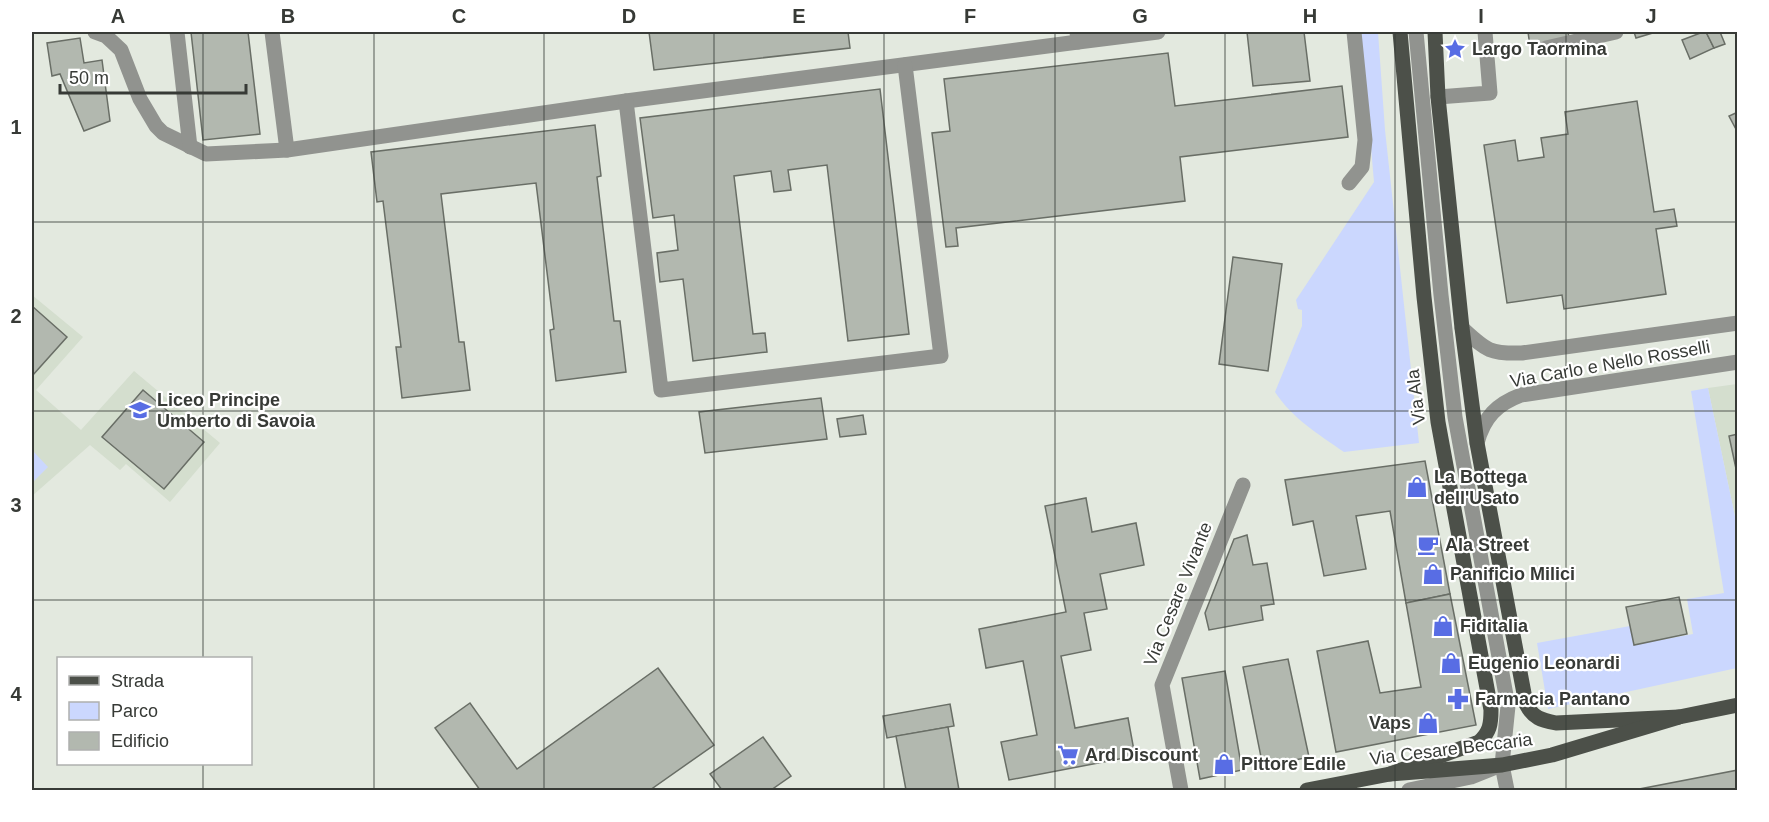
<svg xmlns="http://www.w3.org/2000/svg" width="1769" height="822" font-family="Arial,sans-serif">
<style>
.built{fill:#d4dece}
.green{fill:#cbd7fe}
.building{fill:#b2b8af;stroke:#696e66;stroke-width:1.5}
.lines{fill:none;stroke-linecap:round;stroke-linejoin:round}
.minor{stroke:#91938f;stroke-width:15}
.major{stroke:#4c5049;stroke-width:15}
.grid{fill:none;stroke:#373a36;stroke-width:1.5;stroke-opacity:0.55}
.labels{text-anchor:middle;dominant-baseline:central;stroke-width:4.5;stroke-linejoin:round;paint-order:stroke}
.poi-label{font-size:18px;font-weight:bold;fill:#373a36;stroke:#fff;text-anchor:start}
.street-label{font-size:18px;fill:#373a36;stroke:#fff}
.neatline{fill:none;stroke:#373a36;stroke-width:2}
.grid-label{font-size:20px;text-anchor:middle;font-weight:bold;fill:#373a36}
</style>
<rect width="100%" height="100%" fill="#e3e9df"/>
<!-- built -->
<g class="built">
<path d="M 32,295 L 83,337 L 36,390 L 81,430 L 134,371 L 220,443 L 170,502 L 126,464 L 120,470 L 90,445 L 32,496 Z"/>
<path d="M 1737,384 L 1737,526 L 1708,388 Z"/>
</g>
<!-- green -->
<g class="green">
<path d="M 1361,32 L 1378,32 L 1385,130 L 1419,443 L 1344,452 C 1318,434 1292,418 1275,392 L 1302,326 L 1302,310 L 1298,309 L 1296,300 L 1374,182 Z"/>
<path d="M 1708,388 L 1737,526 L 1737,668 L 1548,709 L 1537,643 L 1630,626 L 1634,645 L 1693,634 L 1687,599 L 1724,593 L 1691,391 Z"/>
<path d="M 32,450 L 48,467 L 32,483 Z"/>
</g>
<!-- building -->
<g class="building">
<path d="M 191,32 L 248,32 L 260,134 L 203,140 Z"/>
<path d="M 649,32 L 848,32 L 850,48 L 654,70 Z"/>
<path d="M 1247,32 L 1304,32 L 1310,81 L 1253,86 Z"/>
<path d="M 1528,32 L 1568,32 L 1569,38 L 1530,46 Z"/>
<path d="M 1634,32 L 1656,32 L 1636,38 Z"/>
<path d="M 1703,32 L 1706,32 L 1714,48 L 1690,59 L 1682,40 Z"/>
<path d="M 1706,32 L 1720,32 L 1725,44 L 1714,48 Z"/>
<path d="M 80,38 L 84,63 L 102,60 L 110,121 L 84,131 L 60,74 L 52,76 L 47,43 Z"/>
<path d="M 1168,53 L 1175,106 L 1342,86 L 1348,137 L 1180,157 L 1185,201 L 956,228 L 958,246 L 946,247 L 932,133 L 950,131 L 944,79 Z"/>
<path d="M 880,89 L 909,334 L 848,341 L 827,165 L 788,170 L 791,190 L 774,192 L 771,171 L 734,176 L 753,334 L 765,333 L 767,352 L 693,361 L 683,279 L 660,282 L 657,253 L 678,250 L 674,215 L 653,218 L 640,118 Z"/>
<path d="M 1637,101 L 1654,212 L 1674,209 L 1677,226 L 1656,229 L 1666,294 L 1564,309 L 1562,295 L 1507,303 L 1484,145 L 1515,140 L 1518,161 L 1544,157 L 1541,138 L 1568,134 L 1565,112 Z"/>
<path d="M 1738,112 L 1738,133 L 1729,116 Z"/>
<path d="M 595,125 L 601,176 L 597,177 L 614,321 L 620,321 L 626,372 L 556,381 L 550,330 L 554,329 L 536,183 L 441,194 L 459,342 L 464,342 L 470,390 L 402,398 L 396,347 L 401,347 L 383,201 L 377,202 L 371,152 Z"/>
<path d="M 1233,257 L 1282,264 L 1268,371 L 1219,364 Z"/>
<path d="M 32,306 L 67,337 L 32,376 Z"/>
<path d="M 143,390 L 204,442 L 164,489 L 102,437 Z"/>
<path d="M 821,398 L 827,439 L 705,453 L 699,412 Z"/>
<path d="M 863,415 L 866,434 L 840,437 L 837,419 Z"/>
<path d="M 1738,434 L 1738,478 L 1729,436 Z"/>
<path d="M 1425,461 L 1450,594 L 1406,603 L 1390,511 L 1356,516 L 1366,569 L 1324,576 L 1313,521 L 1293,525 L 1285,480 Z"/>
<path d="M 1086,498 L 1092,532 L 1136,523 L 1144,565 L 1100,574 L 1107,609 L 1084,613 L 1091,650 L 1061,656 L 1075,728 L 1128,718 L 1135,756 L 1009,780 L 1001,742 L 1037,735 L 1023,661 L 986,668 L 979,629 L 1066,612 L 1045,506 Z"/>
<path d="M 1247,535 L 1253,565 L 1267,563 L 1274,604 L 1261,606 L 1263,620 L 1209,630 L 1205,613 L 1234,539 Z"/>
<path d="M 1450,594 L 1476,725 L 1336,752 L 1317,651 L 1368,641 L 1380,693 L 1421,687 L 1406,603 Z"/>
<path d="M 1679,597 L 1687,634 L 1634,645 L 1626,607 Z"/>
<path d="M 1288,659 L 1309,757 L 1263,767 L 1243,667 Z"/>
<path d="M 658,668 L 714,745 L 650,790 L 480,790 L 435,728 L 470,703 L 517,769 Z"/>
<path d="M 1225,671 L 1242,770 L 1200,779 L 1182,678 Z"/>
<path d="M 950,704 L 954,726 L 887,738 L 883,716 Z"/>
<path d="M 948,727 L 959,790 L 906,790 L 896,736 Z"/>
<path d="M 763,737 L 791,776 L 771,790 L 722,790 L 710,774 Z"/>
<path d="M 1738,770 L 1738,790 L 1634,790 Z"/>
</g>
<g class="lines">
<!-- minor -->
<g class="minor">
<path d="M 95,32 L 106,36 L 121,50 L 140,99 L 156,126 L 163,133 L 206,154 L 287,150 L 626,101 L 1078,42 L 1077,32"/>
<path d="M 177,32 L 190,147"/>
<path d="M 272,32 L 287,150"/>
<path d="M 1416,32 L 1441,295 L 1455,417 L 1508,706 L 1502,765 L 1507,790"/>
<path d="M 1078,42 L 1158,32"/>
<path d="M 1546,48 L 1616,32"/>
<path d="M 1438,97 L 1490,93 L 1485,32"/>
<path d="M 626,101 L 661,390 L 941,356 L 905,65"/>
<path d="M 1349,183 L 1362,167 L 1365,140 L 1354,32"/>
<path d="M 1462,328 C 1486,350 1489,354 1522,353 L 1738,323"/>
<path d="M 1477,443 C 1484,417 1497,404 1521,395 L 1738,362"/>
<path d="M 1181,790 L 1162,685 L 1243,485"/>
<path d="M 1409,790 L 1471,777 L 1496,767"/>
</g>
<!-- major -->
<g class="major">
<path d="M 1435,32 L 1438,97 L 1462,328 L 1477,443 L 1526,704 C 1533,718 1541,720 1556,723 L 1679,717"/>
<path d="M 1390,774 L 1479,742 C 1490,732 1491,724 1491,710 L 1438,422 L 1424,297 L 1400,32"/>
<path d="M 1307,790 L 1390,774 L 1502,765 L 1552,755 L 1679,717 L 1738,705"/>
</g>
</g>
<!-- grid -->
<path class="grid" d="M 203,32 L 203,658M 374,32 L 374,790M 544,32 L 544,790M 714,32 L 714,790M 884,32 L 884,790M 1055,32 L 1055,790M 1225,32 L 1225,790M 1395,32 L 1395,790M 1566,32 L 1566,790M 32,222 L 1738,222M 32,411 L 1738,411M 32,600 L 1738,600M 203,764 L 203,790"/>
<!-- icons -->
<defs>
<symbol id="sight-bare" viewBox="-9 -9 18 18"><path d="M0-6L1.8-2.2L6-1.7L2.9 1.2L3.7 5.4L0 3.3L-3.7 5.4L-2.9 1.2L-6-1.7L-1.8-2.2Z" fill="#586de4" stroke="#fff" stroke-width="2.5" paint-order="stroke"/></symbol>
<symbol id="school-bare" viewBox="-9 -9 18 18"><path d="M0-5L7-2L0 1L-7-2ZM-4 1L0 2.5L4 1V4Q0 6-4 4Z" fill="#586de4" stroke="#fff" stroke-width="2.5" paint-order="stroke"/></symbol>
<symbol id="shop-bare" viewBox="-9 -9 18 18"><path d="M-5-2.5h2.3a2.7 3.5 0 0 1 5.4 0H5L5.5 6h-11ZM-1.5-2.5h3a1.5 2.3 0 0 0-3 0Z" fill="#586de4" stroke="#fff" stroke-width="2.5" paint-order="stroke"/></symbol>
<symbol id="cafe-bare" viewBox="-9 -9 18 18"><path d="M-5.5-4.5H6V0H3Q3 3.5 0 3.5H-2.5Q-5.5 3.5-5.5 0ZM3-3.2v2h1.7v-2ZM-6 4.5H4V6H-6Z" fill="#586de4" stroke="#fff" stroke-width="2.5" paint-order="stroke"/></symbol>
<symbol id="pharmacy-bare" viewBox="-9 -9 18 18"><path d="M-2-6h4v4h4v4h-4v4h-4v-4h-4v-4h4Z" fill="#586de4" stroke="#fff" stroke-width="2.5" paint-order="stroke"/></symbol>
<symbol id="supermarket-bare" viewBox="-9 -9 18 18"><path d="M-6-5.5h2.5l.6 2H6L4.5 2H-2.5L-4.4-4H-6ZM-1.5 3.2a1.3 1.3 0 1 0 .1 0ZM3 3.2a1.3 1.3 0 1 0 .1 0Z" fill="#586de4" stroke="#fff" stroke-width="2.5" paint-order="stroke"/></symbol>
</defs>
<g fill-rule="evenodd">
<use href="#sight-bare" x="1440" y="34" width="30" height="30"/>
<use href="#school-bare" x="125" y="395" width="30" height="30"/>
<use href="#shop-bare" x="1402" y="472" width="30" height="30"/>
<use href="#cafe-bare" x="1413" y="530" width="30" height="30"/>
<use href="#shop-bare" x="1418" y="559" width="30" height="30"/>
<use href="#shop-bare" x="1428" y="611" width="30" height="30"/>
<use href="#shop-bare" x="1436" y="648" width="30" height="30"/>
<use href="#pharmacy-bare" x="1443" y="684" width="30" height="30"/>
<use href="#shop-bare" x="1413" y="708" width="30" height="30"/>
<use href="#supermarket-bare" x="1053" y="740" width="30" height="30"/>
<use href="#shop-bare" x="1209" y="749" width="30" height="30"/>
</g>
<g class="labels">
<!-- poi labels -->
<g class="poi-label">
<text x="1472" y="49">Largo Taormina</text>
<text x="157" y="400">Liceo Principe<tspan x="157" dy="21">Umberto di Savoia</tspan></text>
<text x="1434" y="477">La Bottega<tspan x="1434" dy="21">dell'Usato</tspan></text>
<text x="1445" y="545">Ala Street</text>
<text x="1450" y="574">Panificio Milici</text>
<text x="1460" y="626">Fiditalia</text>
<text x="1468" y="663">Eugenio Leonardi</text>
<text x="1475" y="699">Farmacia Pantano</text>
<text x="1411" y="723" text-anchor="end">Vaps</text>
<text x="1085" y="755">Ard Discount</text>
<text x="1241" y="764">Pittore Edile</text>
</g>
<!-- street labels -->
<g class="street-label">
<text transform="translate(1610 364) rotate(-10)">Via Carlo e Nello Rosselli</text>
<text transform="translate(1416 397) rotate(-97)">Via Ala</text>
<text transform="translate(1178 594) rotate(-68)">Via Cesare Vivante</text>
<text transform="translate(1451 749) rotate(-7)">Via Cesare Beccaria</text>
</g>
</g>
<!-- border -->
<rect width="1769" height="822" fill="none" stroke="#ffffff" stroke-width="66"/>
<!-- legend -->
<rect x="57" y="657" width="195" height="108" fill="#ffffff" stroke="#afb0af" stroke-width="1.5"/>
<rect x="69" y="676" width="30" height="9" fill="#4c5049" stroke="#afb0af" stroke-width="1.5"/>
<text x="111" y="687" font-size="18" fill="#373a36">Strada</text>
<rect x="69" y="702" width="30" height="18" fill="#cbd7fe" stroke="#afb0af" stroke-width="1.5"/>
<text x="111" y="717" font-size="18" fill="#373a36">Parco</text>
<rect x="69" y="732" width="30" height="18" fill="#b2b8af" stroke="#afb0af" stroke-width="1.5"/>
<text x="111" y="747" font-size="18" fill="#373a36">Edificio</text>
<!-- scale -->
<path d="M60 84v9h186v-9" fill="none" stroke="#373a36" stroke-width="3"/>
<text x="69" y="84" font-size="18" fill="#373a36" stroke="#ffffff" stroke-width="4.5" paint-order="stroke">50 m</text>
<rect x="33" y="33" width="1703" height="756" class="neatline"/>
<g class="grid-label">
<text x="118" y="23">A</text>
<text x="288" y="23">B</text>
<text x="459" y="23">C</text>
<text x="629" y="23">D</text>
<text x="799" y="23">E</text>
<text x="970" y="23">F</text>
<text x="1140" y="23">G</text>
<text x="1310" y="23">H</text>
<text x="1481" y="23">I</text>
<text x="1651" y="23">J</text>
<text x="16" y="134">1</text>
<text x="16" y="323">2</text>
<text x="16" y="512">3</text>
<text x="16" y="701">4</text>
</g>
</svg>
